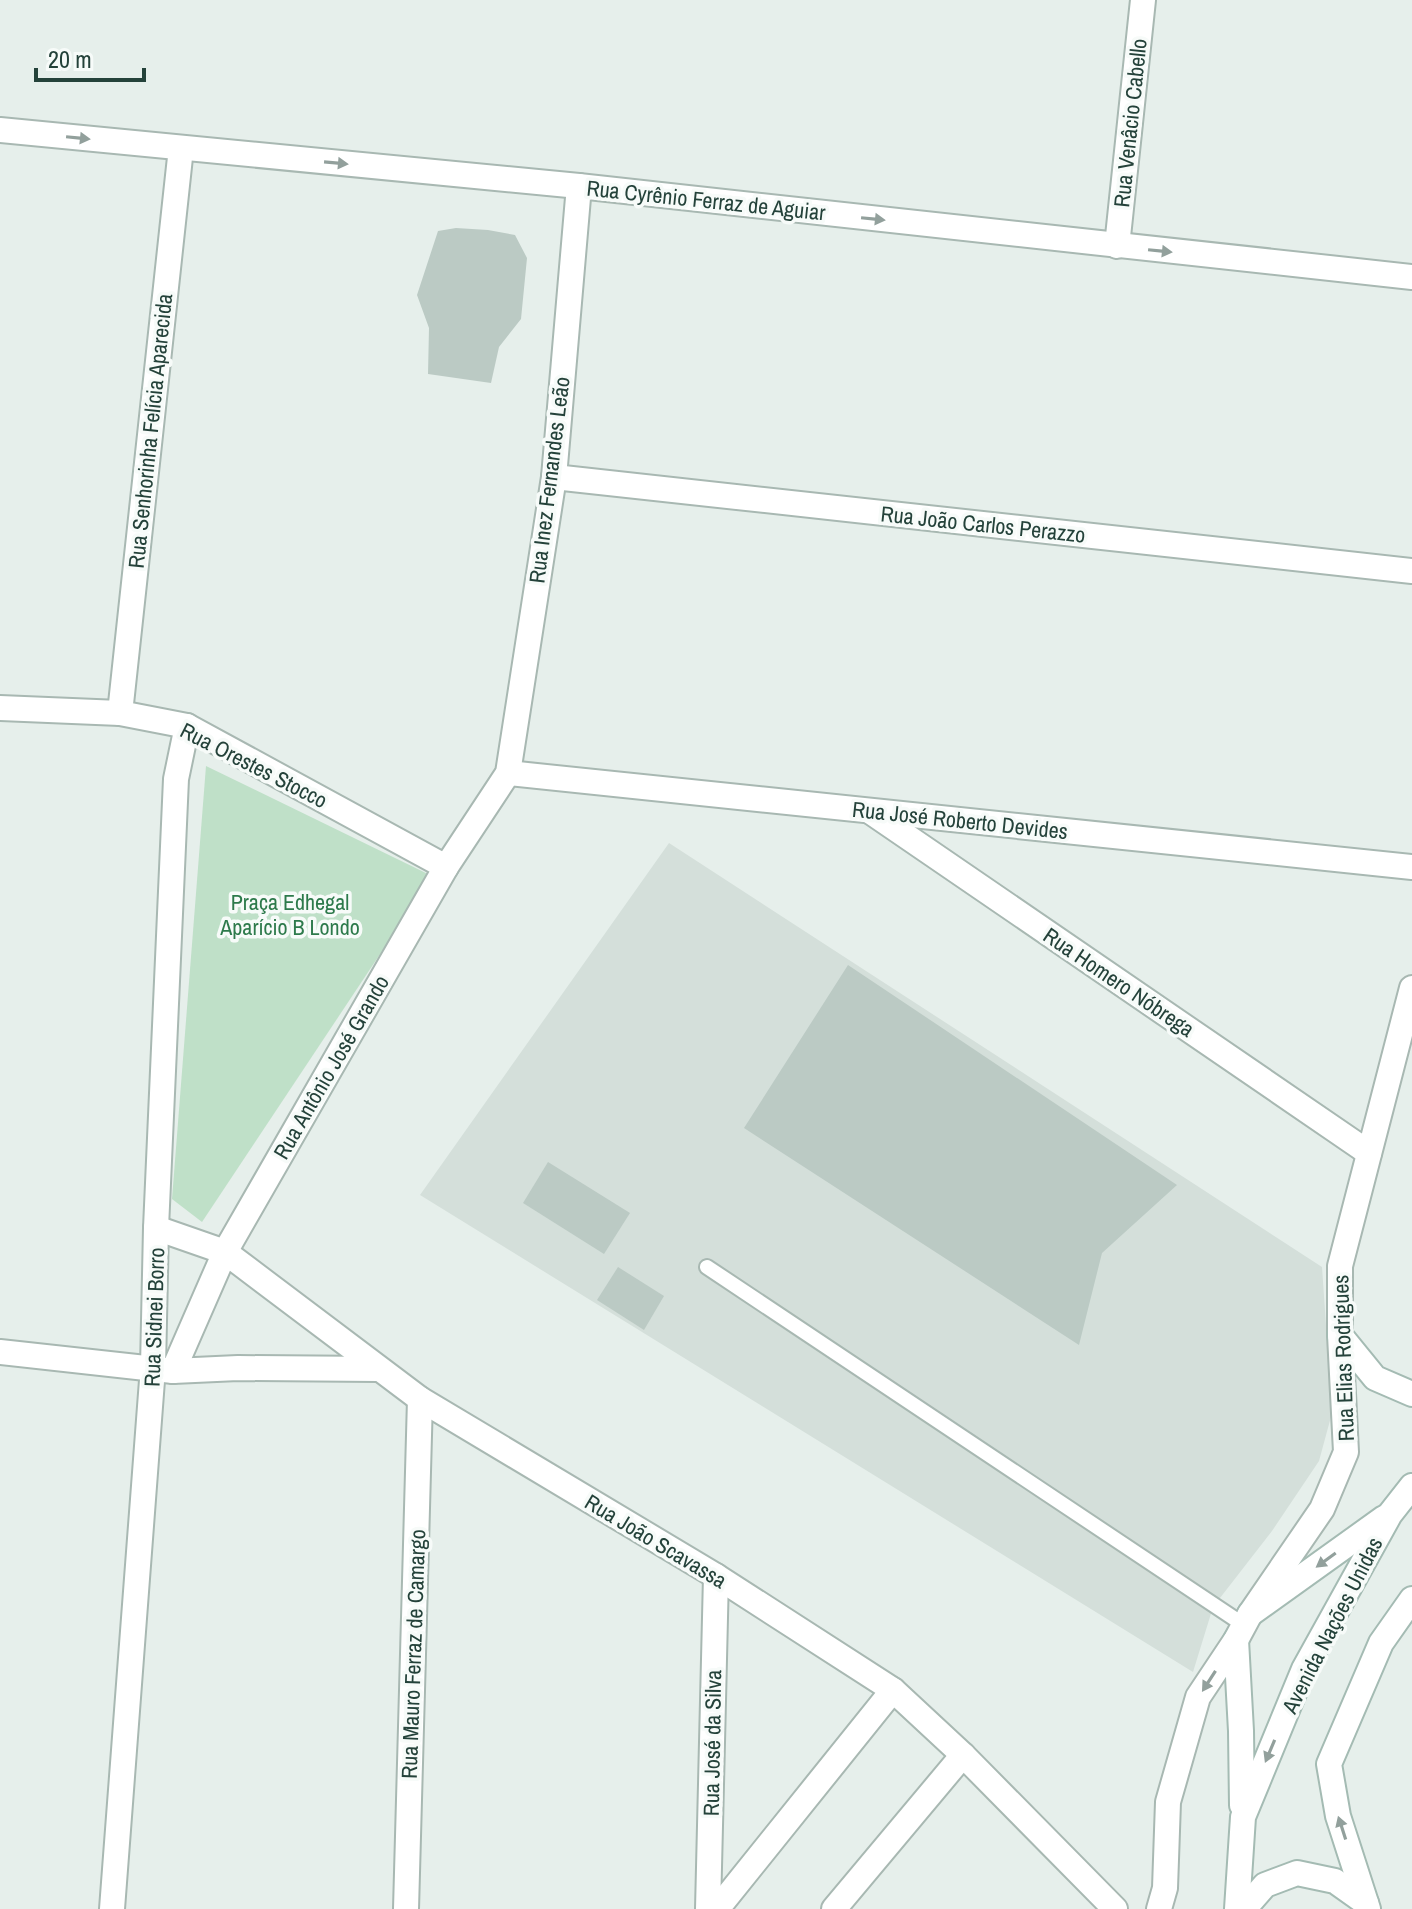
<svg xmlns="http://www.w3.org/2000/svg" width="1412" height="1909" font-family="'Archivo Narrow',sans-serif">
<style>
.built{fill:#d4dfda}
.green{fill:#bfe0c8}
.building{fill:#bbcac4}
.lines{fill:none;stroke-linecap:round;stroke-linejoin:round}
.service-casing{stroke:#a8b8b2;stroke-width:18}
.minor-casing{stroke:#a8b8b2;stroke-width:28}
.tertiary-casing{stroke:#a8b8b2;stroke-width:28}
.secondary-casing{stroke:#a4bbb3;stroke-width:28}
.service{stroke:#fff;stroke-width:14}
.minor{stroke:#fff;stroke-width:24}
.tertiary{stroke:#fff;stroke-width:24}
.secondary{stroke:#fff;stroke-width:24}
.oneway{fill:#92a09c}
.labels{text-anchor:middle;dominant-baseline:central;stroke-width:7;stroke-linejoin:round;paint-order:stroke}
.street-label{font-size:22px;fill:#24423a;stroke:#f7fbf9}
.park-label{font-size:22px;fill:#2d7a4b;stroke:#f7fbf9}
</style>
<rect width="100%" height="100%" fill="#e6efeb"/>
<!-- built -->
<path class="built" d="M 669,843 L 1322,1267 L 1332,1413 L 1319,1461 L 1272,1531 L 1213,1607 L 1193,1672 L 420,1195 Z"/>
<!-- green -->
<path class="green" d="M 206,766 L 432,876 L 202,1222 L 172,1199 Z"/>
<!-- building -->
<g class="building">
<path d="M 456,228 L 488,230 L 515,235 L 527,258 L 521,319 L 499,347 L 491,383 L 428,374 L 429,328 L 417,295 L 438,231 Z"/>
<path d="M 848,965 L 1177,1185 L 1102,1253 L 1079,1345 L 744,1128 Z"/>
<path d="M 548,1162 L 630,1213 L 604,1254 L 523,1203 Z"/>
<path d="M 618,1267 L 664,1296 L 644,1330 L 597,1300 Z"/>
</g>
<g class="lines">
<defs>
<path id="service" d="M 707,1267 L 1244,1625"/>
<g id="minor">
<path d="M 1117,246 L 1143,0"/>
<path d="M 554,477 L 1412,571"/>
<path d="M 0,708 L 120,713 L 187,726 L 446,867"/>
<path d="M 120,713 L 181,148"/>
<path d="M 508,773 L 1412,867"/>
<path d="M 871,812 L 1369,1153"/>
<path d="M 156,1228 L 225,1252 L 420,1399 L 716,1576 L 893,1690 L 963,1755 L 1115,1909"/>
<path d="M 0,1352 L 173,1371 L 238,1368 L 378,1369"/>
<path d="M 173,1371 L 225,1252 L 446,867 L 508,773 L 554,477 L 579,186"/>
<path d="M 112,1909 L 153,1367 L 156,1228 L 176,779 L 187,726"/>
<path d="M 406,1909 L 420,1399"/>
<path d="M 708,1909 L 716,1576"/>
<path d="M 717,1909 L 893,1690"/>
<path d="M 834,1909 L 963,1755"/>
<path d="M 1159,1909 L 1165,1888 L 1168,1802 L 1198,1697 L 1236,1640 L 1250,1614 L 1322,1509 L 1346,1452 L 1340,1335 L 1340,1266 L 1412,988"/>
</g>
<path id="tertiary" d="M 0,130 L 579,186 L 1412,277"/>
<g id="secondary">
<path d="M 1340,1335 L 1375,1378 L 1412,1394"/>
<path d="M 1250,1614 L 1384,1518"/>
<path d="M 1236,1640 L 1241,1731 L 1242,1805"/>
<path d="M 1237,1909 L 1243,1817 L 1304,1669 L 1390,1514 L 1412,1486"/>
<path d="M 1244,1909 L 1265,1885 L 1297,1873 L 1335,1881 L 1366,1903"/>
<path d="M 1368,1909 L 1338,1816 L 1329,1764 L 1381,1643 L 1412,1599"/>
</g>
</defs>
<!-- service casing -->
<use href="#service" class="service-casing"/>
<!-- minor casing -->
<use href="#minor" class="minor-casing"/>
<!-- tertiary casing -->
<use href="#tertiary" class="tertiary-casing"/>
<!-- secondary casing -->
<use href="#secondary" class="secondary-casing"/>
<!-- service -->
<use href="#service" class="service"/>
<!-- minor -->
<use href="#minor" class="minor"/>
<!-- tertiary -->
<use href="#tertiary" class="tertiary"/>
<!-- secondary -->
<use href="#secondary" class="secondary"/>
</g>
<!-- one-way arrows -->
<defs><path id="oneway-solid" d="M-6-.8H1V-3.2L6.5 0L1 3.2V.8H-6Z" transform="scale(2)"/></defs>
<g class="oneway">
<use href="#oneway-solid" transform="translate(78 138) rotate(6)"/>
<use href="#oneway-solid" transform="translate(336 163) rotate(5)"/>
<use href="#oneway-solid" transform="translate(873 219) rotate(6)"/>
<use href="#oneway-solid" transform="translate(1160 251) rotate(6)"/>
<use href="#oneway-solid" transform="translate(1326 1560) rotate(144)"/>
<use href="#oneway-solid" transform="translate(1209 1681) rotate(123)"/>
<use href="#oneway-solid" transform="translate(1270 1751) rotate(113)"/>
<use href="#oneway-solid" transform="translate(1342 1828) rotate(-108)"/>
</g>
<g class="labels">
<!-- street labels -->
<g class="street-label">
<text transform="translate(1130 123) rotate(-84)">Rua Venâcio Cabello</text>
<text transform="translate(706 200) rotate(6)">Rua Cyrênio Ferraz de Aguiar</text>
<text transform="translate(150 431) rotate(-84)">Rua Senhorinha Felícia Aparecida</text>
<text transform="translate(549 480) rotate(-83)">Rua Inez Fernandes Leão</text>
<text transform="translate(983 524) rotate(6)">Rua João Carlos Perazzo</text>
<text transform="translate(254 765) rotate(27)">Rua Orestes Stocco</text>
<text transform="translate(960 820) rotate(6)">Rua José Roberto Devides</text>
<text transform="translate(1119 982) rotate(34)">Rua Homero Nóbrega</text>
<text transform="translate(331 1067) rotate(-60)">Rua Antônio José Grando</text>
<text transform="translate(154 1317) rotate(-88)">Rua Sidnei Borro</text>
<text transform="translate(1343 1358) rotate(-92)">Rua Elias Rodrigues</text>
<text transform="translate(656 1541) rotate(31)">Rua João Scavassa</text>
<text transform="translate(1332 1625) rotate(-63)">Avenida Nações Unidas</text>
<text transform="translate(413 1654) rotate(-88)">Rua Mauro Ferraz de Camargo</text>
<text transform="translate(712 1743) rotate(-89)">Rua José da Silva</text>
</g>
<!-- park labels -->
<g class="park-label">
<text x="290" y="902">Praça Edhegal<tspan x="290" dy="25">Aparício B Londo</tspan></text>
</g>
</g>
<!-- scale -->
<path d="M36 68v12h108v-12" fill="none" stroke="#24423a" stroke-width="4"/>
<text x="48" y="68" font-size="24" fill="#24423a" stroke="#f7fbf9" stroke-width="6" paint-order="stroke">20 m</text>
</svg>
